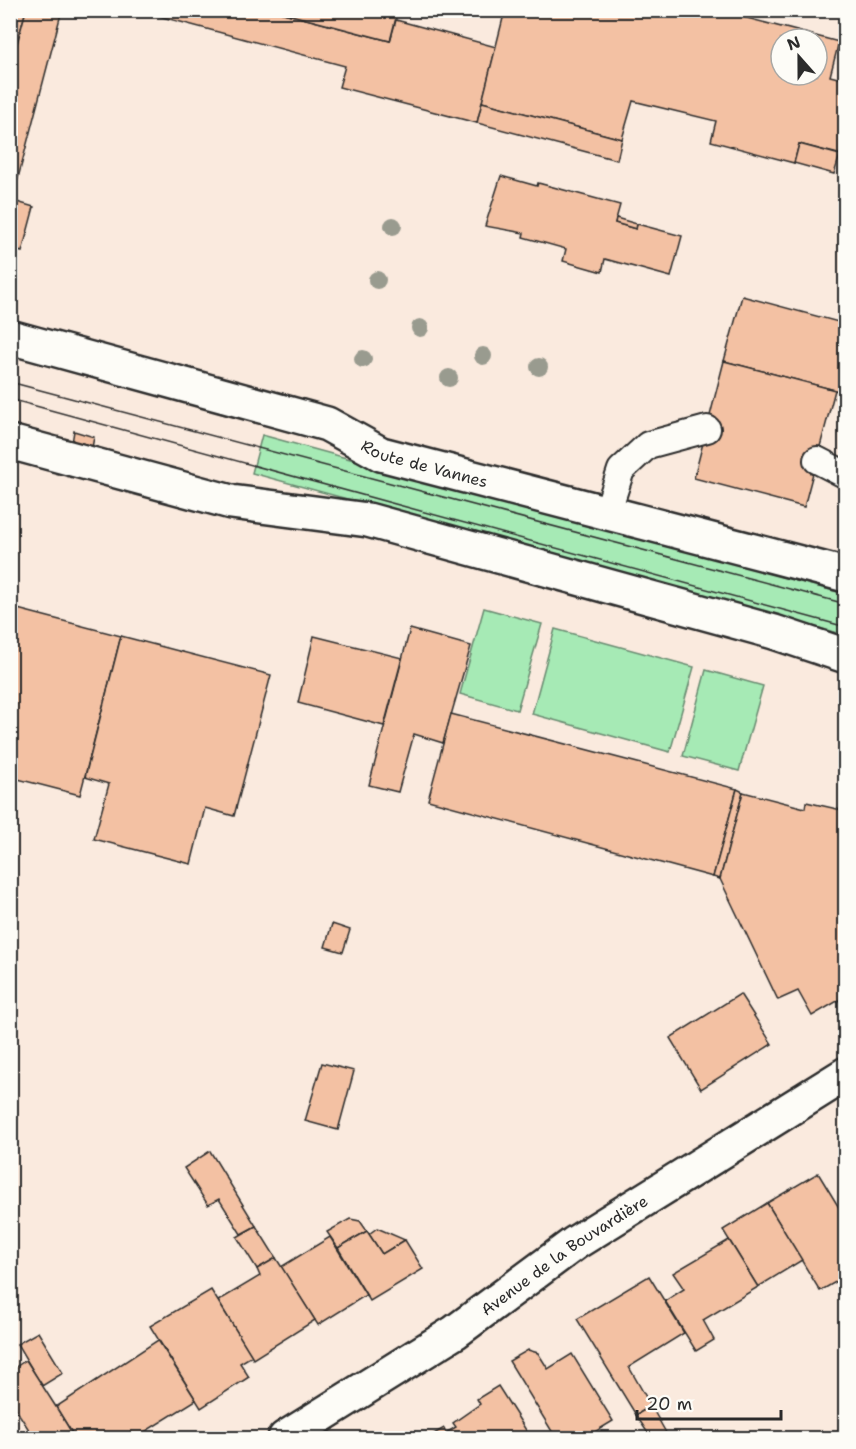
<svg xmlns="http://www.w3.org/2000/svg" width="856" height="1449" font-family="'Shantell Sans',sans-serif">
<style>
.green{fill:#a6eab5;stroke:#688a70;stroke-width:1.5}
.building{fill:#f3c1a3;stroke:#2b2b2b;stroke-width:1.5;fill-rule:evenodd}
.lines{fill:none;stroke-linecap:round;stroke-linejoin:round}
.service-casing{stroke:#2b2b2b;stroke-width:30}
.minor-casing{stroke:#2b2b2b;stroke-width:38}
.secondary-casing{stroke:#2b2b2b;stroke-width:38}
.service{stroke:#fdfcf7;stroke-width:26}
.minor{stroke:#fdfcf7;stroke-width:33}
.secondary{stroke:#fdfcf7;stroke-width:33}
.tram{stroke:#2b2b2b;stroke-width:1.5}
.tree{fill:#999b8f}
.labels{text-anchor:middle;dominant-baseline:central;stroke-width:4.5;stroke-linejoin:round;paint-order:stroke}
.street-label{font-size:16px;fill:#2b2b2b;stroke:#fdfcf7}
</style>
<rect width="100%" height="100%" fill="#faeade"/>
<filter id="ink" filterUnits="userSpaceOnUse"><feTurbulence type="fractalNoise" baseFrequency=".0167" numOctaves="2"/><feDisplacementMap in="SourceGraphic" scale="12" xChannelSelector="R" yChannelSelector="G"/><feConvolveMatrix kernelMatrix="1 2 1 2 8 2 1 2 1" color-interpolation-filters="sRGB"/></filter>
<g filter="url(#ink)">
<!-- green -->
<g class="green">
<path d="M 262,435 L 845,594 L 845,635 L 252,473 Z"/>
<path d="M 484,608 L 542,624 L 517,710 L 460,694 Z"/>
<path d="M 555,629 L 694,667 L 670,752 L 532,714 Z"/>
<path d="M 706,670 L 763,686 L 739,771 L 683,756 Z"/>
</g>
<!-- building -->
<g class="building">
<path d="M 10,10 L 26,10 L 10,70 Z"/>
<path d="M 26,10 L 62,10 L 12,201 L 10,70 Z"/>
<path d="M 136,10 L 272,10 L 390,41 L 396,20 L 496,47 L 477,123 L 339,87 L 345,66 Z"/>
<path d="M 272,10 L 398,10 L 390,41 Z"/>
<path d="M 505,10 L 716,10 L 839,42 L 830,76 L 842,79 L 846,64 L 846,156 L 799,144 L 794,163 L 711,141 L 716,121 L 633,101 L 622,139 L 482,102 ZM 781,39 L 817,39 L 817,75 L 781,75 Z"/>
<path d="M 482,102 L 622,139 L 617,160 L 477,123 Z"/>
<path d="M 799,144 L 840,155 L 834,174 L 794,163 Z"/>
<path d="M 501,176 L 537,186 L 538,183 L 620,205 L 615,223 L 636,229 L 637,224 L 682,236 L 671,277 L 605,259 L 602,272 L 563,261 L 566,249 L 523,237 L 524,233 L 485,226 Z"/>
<path d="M 10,200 L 34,207 L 22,252 L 10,249 Z"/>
<path d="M 616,218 L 637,224 L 636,229 L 615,223 Z"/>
<path d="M 742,296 L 846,324 L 846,393 L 724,361 Z"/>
<path d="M 724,361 L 835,390 L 804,507 L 694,478 Z"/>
<path d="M 74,431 L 94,437 L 92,448 L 72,443 Z"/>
<path d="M 10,607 L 121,636 L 80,795 L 10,777 Z"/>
<path d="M 410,629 L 471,646 L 443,743 L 414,734 L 398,792 L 369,785 Z"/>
<path d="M 121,636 L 271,675 L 234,816 L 205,808 L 191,864 L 94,839 L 109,784 L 85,777 Z"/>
<path d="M 314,636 L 402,658 L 384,726 L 298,703 Z"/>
<path d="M 451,714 L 737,789 L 713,877 L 428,800 Z"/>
<path d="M 737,789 L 743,792 L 720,879 L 713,877 Z"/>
<path d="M 743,792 L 805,808 L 806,802 L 846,811 L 846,996 L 812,1016 L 798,991 L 778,1000 L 720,879 Z"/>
<path d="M 332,924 L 350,930 L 343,952 L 325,947 Z"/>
<path d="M 740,994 L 772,1044 L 701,1089 L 670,1038 Z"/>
<path d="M 322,1063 L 354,1071 L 338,1130 L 305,1121 Z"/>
<path d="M 210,1151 L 256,1226 L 241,1234 L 219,1199 L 208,1205 L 184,1168 Z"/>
<path d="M 818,1173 L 846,1219 L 846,1276 L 820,1291 L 767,1203 Z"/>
<path d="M 767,1203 L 802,1260 L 758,1287 L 723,1230 Z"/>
<path d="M 350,1219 L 360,1221 L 367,1231 L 338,1248 L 327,1232 Z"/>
<path d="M 256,1226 L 276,1258 L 257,1269 L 237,1237 Z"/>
<path d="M 377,1228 L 405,1240 L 382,1254 L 369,1234 Z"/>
<path d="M 367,1231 L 382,1254 L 405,1240 L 423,1269 L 370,1301 L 338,1248 Z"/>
<path d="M 330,1237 L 366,1295 L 318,1325 L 281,1267 Z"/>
<path d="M 729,1240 L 758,1287 L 703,1320 L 714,1340 L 696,1351 L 665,1301 L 684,1289 L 673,1273 Z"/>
<path d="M 276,1258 L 315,1320 L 253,1359 L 218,1301 L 260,1276 L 257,1269 Z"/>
<path d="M 649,1276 L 684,1333 L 629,1367 L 651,1406 L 636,1415 L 577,1319 Z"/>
<path d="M 211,1290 L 252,1356 L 240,1363 L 249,1377 L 201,1408 L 150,1326 Z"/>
<path d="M 38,1332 L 63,1373 L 42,1386 L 17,1344 Z"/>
<path d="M 158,1340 L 196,1400 L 135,1438 L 75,1438 L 56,1407 Z"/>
<path d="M 528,1350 L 538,1353 L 548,1369 L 572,1354 L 613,1421 L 593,1433 L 597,1438 L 556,1438 L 509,1361 Z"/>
<path d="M 26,1360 L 56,1407 L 75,1438 L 22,1438 L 31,1433 L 10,1400 L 10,1371 Z"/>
<path d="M 498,1386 L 531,1438 L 427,1438 L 444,1428 L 446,1433 L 456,1427 L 453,1423 L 480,1404 L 477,1399 Z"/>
<path d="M 651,1406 L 669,1438 L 651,1438 L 636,1415 Z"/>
</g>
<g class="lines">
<defs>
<g id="service">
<path d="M 817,460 L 846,475"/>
<path d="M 607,513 L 621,470 L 648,445 L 707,429"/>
</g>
<g id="minor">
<path id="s1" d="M 285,1438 L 455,1332 L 575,1243 L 846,1074"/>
</g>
<g id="secondary">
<path id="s2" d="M 10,337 L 327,424 L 381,454 L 846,575"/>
<path d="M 10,442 L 231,502 L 368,520 L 774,632 L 846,656"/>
</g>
</defs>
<!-- service casing -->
<use href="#service" class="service-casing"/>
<!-- minor casing -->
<use href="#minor" class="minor-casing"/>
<!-- secondary casing -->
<use href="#secondary" class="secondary-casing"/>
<!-- service -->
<use href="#service" class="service"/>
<!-- minor -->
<use href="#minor" class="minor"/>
<!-- secondary -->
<use href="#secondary" class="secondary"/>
<!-- tram -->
<g class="tram">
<path d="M 10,382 L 846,604"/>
<path d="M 10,399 L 846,627"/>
</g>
</g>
<!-- trees -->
<g class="tree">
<circle cx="393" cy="226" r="9"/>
<circle cx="377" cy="280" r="9"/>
<circle cx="420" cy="328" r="9"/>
<circle cx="483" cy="356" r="9"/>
<circle cx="363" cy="359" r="9"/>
<circle cx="539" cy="367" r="9"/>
<circle cx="449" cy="378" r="9"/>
</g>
</g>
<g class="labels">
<!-- street labels -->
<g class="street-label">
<text stroke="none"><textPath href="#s2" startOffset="435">Route de Vannes</textPath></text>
<text stroke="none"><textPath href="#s1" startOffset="334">Avenue de la Bouvardière</textPath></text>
</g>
</g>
<!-- margin -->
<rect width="856" height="1449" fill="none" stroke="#fdfcf7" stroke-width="36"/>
<rect x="18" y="18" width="820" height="1413" fill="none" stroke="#2b2b2b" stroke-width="2" filter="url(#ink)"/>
<!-- north arrow -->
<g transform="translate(799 57) rotate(339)"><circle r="28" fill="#fdfcf7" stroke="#a9a8a5" stroke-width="1.5"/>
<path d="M0-4.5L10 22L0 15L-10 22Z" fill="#2b2b2b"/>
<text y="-9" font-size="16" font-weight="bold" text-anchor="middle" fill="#2b2b2b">N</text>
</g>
<!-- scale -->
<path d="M637 1410v9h144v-9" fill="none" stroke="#2b2b2b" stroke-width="3"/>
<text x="646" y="1410" font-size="18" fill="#2b2b2b" stroke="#fdfcf7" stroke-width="4.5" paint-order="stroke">20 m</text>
</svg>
